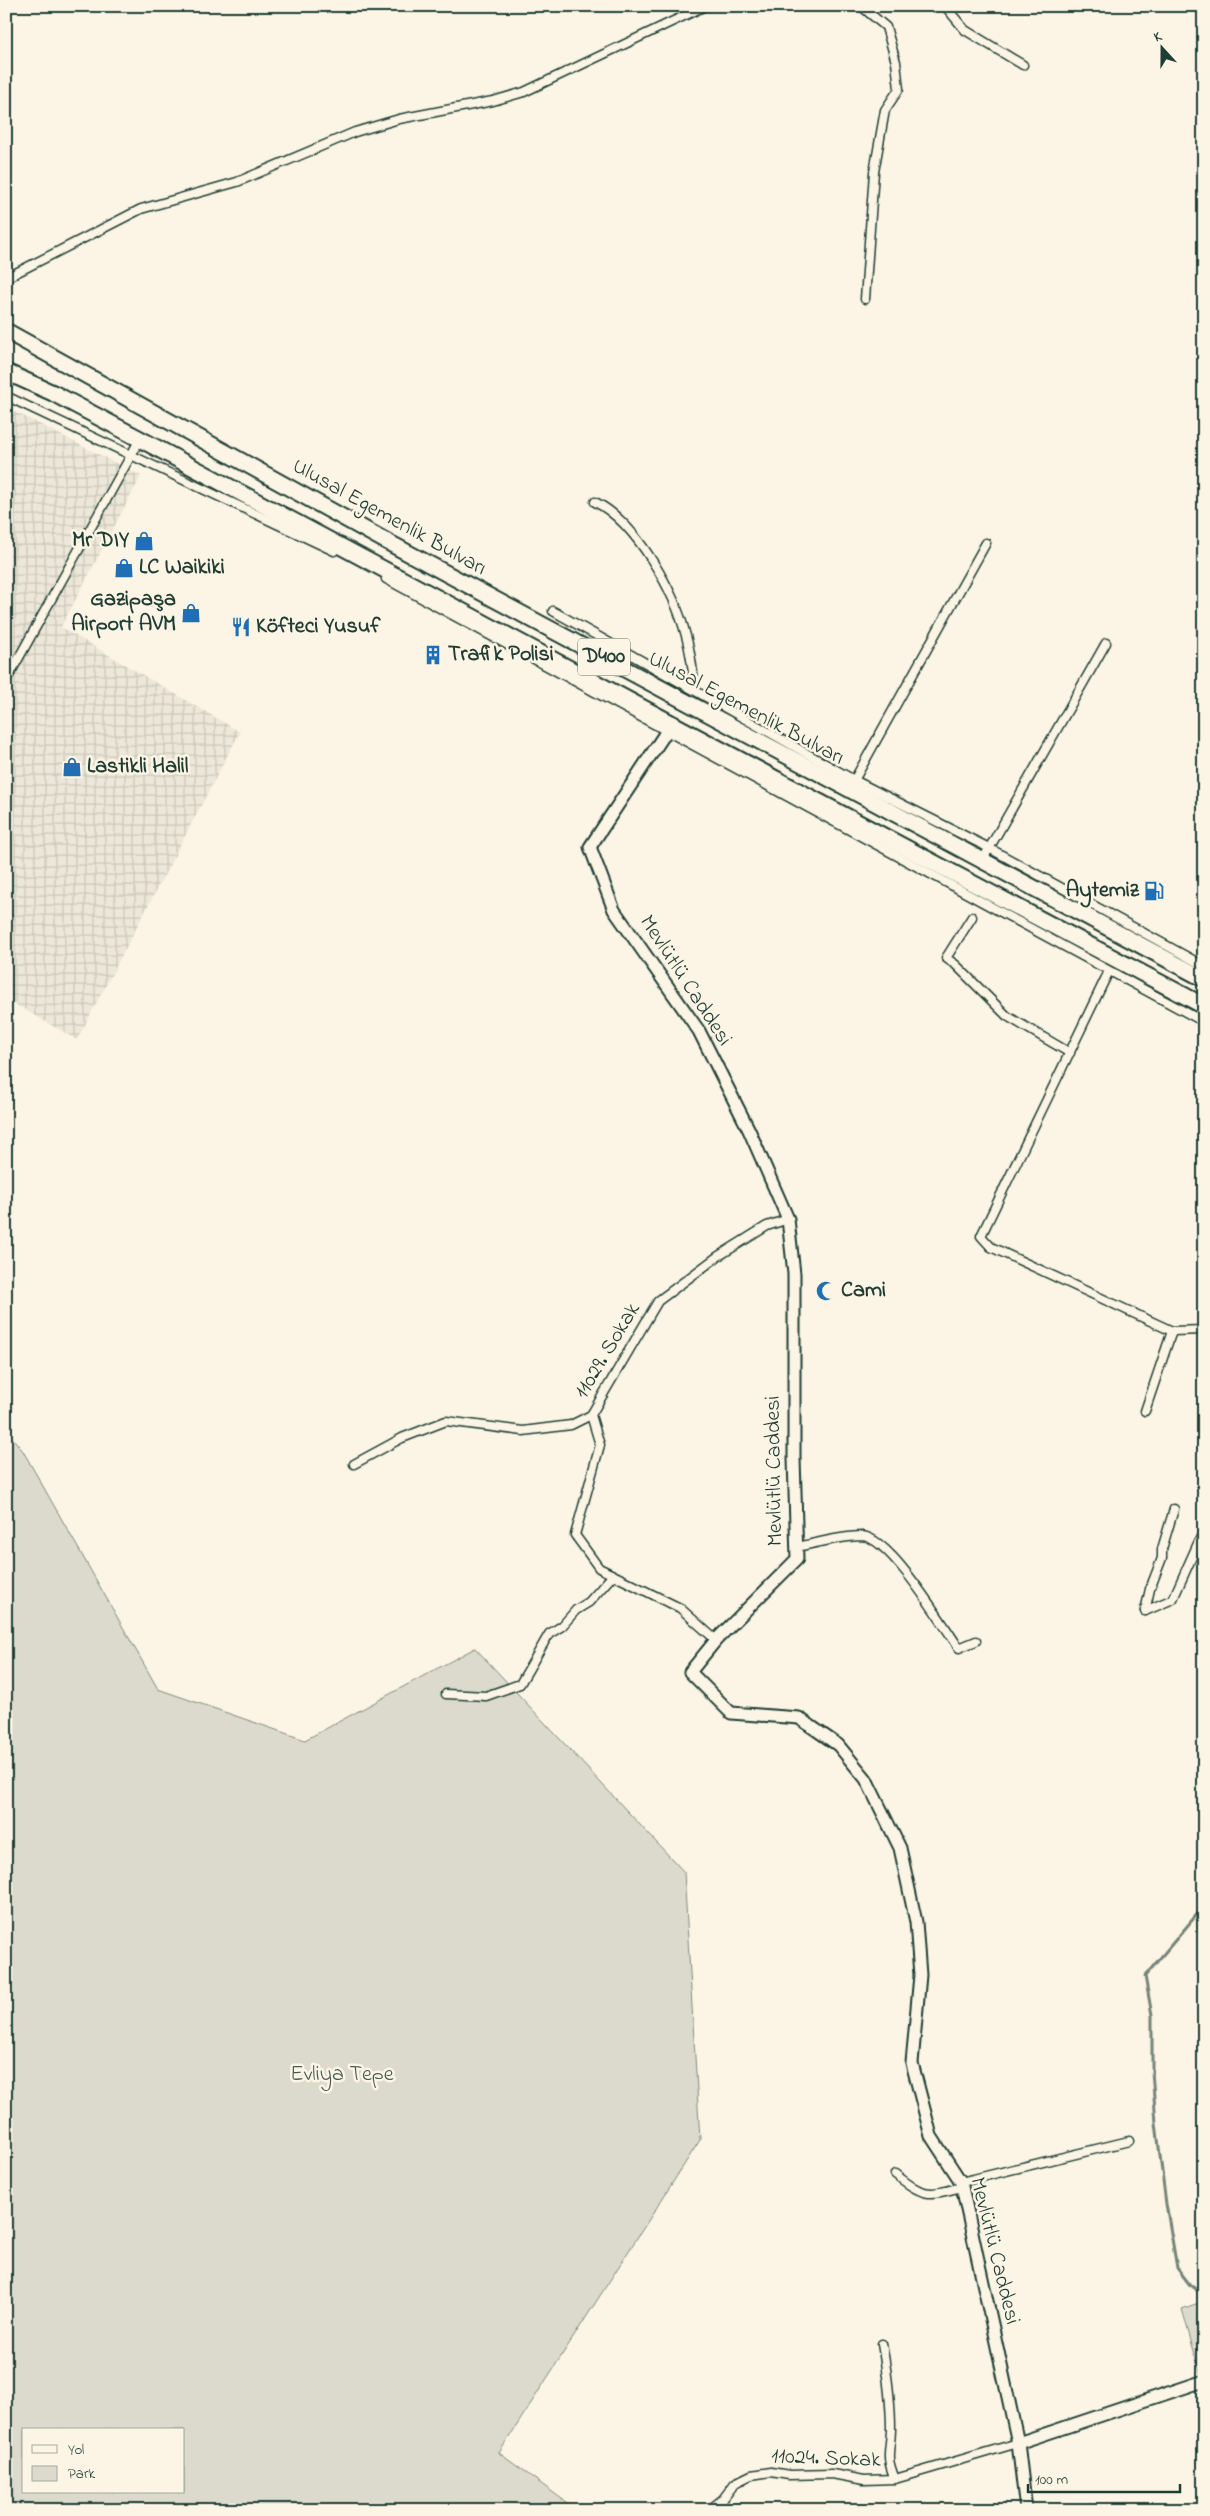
<svg xmlns="http://www.w3.org/2000/svg" width="1210" height="2516" font-family="'Indie Flower',sans-serif">
<style>
.industrial{fill:url(#industrial-grid)}
.green{fill:#dcdacc;stroke:#7e8c80;fill-rule:evenodd}
.lines{fill:none;stroke-linecap:round;stroke-linejoin:round}
.stream{stroke:#758479;stroke-width:3}
.street-casing{stroke:#1f3d34;stroke-width:11}
.secondary-casing{stroke:#1f3d34;stroke-width:15}
.highway-casing{stroke:#1f3d34;stroke-width:19}
.street{stroke:#fcf5e5;stroke-width:8}
.secondary{stroke:#fcf5e5;stroke-width:11}
.highway{stroke:#fcf5e5;stroke-width:15}
.labels{text-anchor:middle;dominant-baseline:central;stroke-width:5;stroke-linejoin:round;paint-order:stroke}
.shield{fill:#fcf5e5;stroke:#617469;stroke-width:1}
.shield-label{font-size:21px;font-weight:bold;fill:#1f3d34}
.street-label{font-size:22px;fill:#1f3d34;stroke:#fcf5e5}
.poi-label{font-size:22px;font-weight:bold;fill:#1f3d34;stroke:#fcf5e5;text-anchor:start}
.park-label{font-size:22px;fill:#455c52;stroke:#fcf5e5}
</style>
<defs>
<pattern id="industrial-grid" width="8" height="8" patternUnits="userSpaceOnUse" patternTransform="scale(1.25)"><rect width="8" height="8" fill="#ece7d8"/><path d="M0 4h8M4 0v8" fill="none" stroke="#cac7ba"/></pattern>
</defs>
<rect width="100%" height="100%" fill="#fcf5e5"/>
<filter id="ink" filterUnits="userSpaceOnUse"><feTurbulence type="fractalNoise" baseFrequency=".02" numOctaves="2"/><feDisplacementMap in="SourceGraphic" scale="10" xChannelSelector="R" yChannelSelector="G"/><feConvolveMatrix kernelMatrix="1 2 1 2 8 2 1 2 1" color-interpolation-filters="sRGB"/></filter>
<g filter="url(#ink)">
<!-- industrial -->
<path class="industrial" d="M 6,407 L 141,476 L 61,627 L 240,732 L 77,1040 L 6,999 Z"/>
<!-- green -->
<g class="green">
<path d="M 6,1430 L 23,1451 L 158,1689 L 305,1740 L 475,1648 L 684,1872 L 700,2140 L 499,2453 L 577,2510 L 6,2510 ZM 24,2430 L 184,2430 L 184,2492 L 24,2492 Z"/>
<path d="M 1204,2301 L 1204,2375 L 1201,2376 L 1182,2309 Z"/>
</g>
<g class="lines">
<!-- stream -->
<path class="stream" d="M 1204,1892 L 1199,1912 L 1145,1976 L 1152,2015 L 1152,2071 L 1156,2123 L 1166,2204 L 1177,2268 L 1190,2285 L 1204,2295"/>
<defs>
<g id="street">
<path d="M 861,6 L 886,27 L 896,62 L 899,89 L 885,110 L 874,172 L 865,299"/>
<path d="M 945,6 L 965,30 L 1023,65"/>
<path d="M 6,278 L 141,209 L 237,182 L 355,132 L 399,119 L 493,101 L 524,92 L 705,6"/>
<path d="M 6,396 L 334,551"/>
<path d="M 595,502 C 636,522 675,592 686,636 C 691,653 693,671 695,689"/>
<path d="M 386,579 L 1204,1022"/>
<path d="M 553,611 L 854,780 L 989,848 L 1204,966"/>
<path d="M 6,681 L 140,439"/>
<path d="M 852,784 L 986,543"/>
<path d="M 982,861 L 1106,643"/>
<path d="M 972,917 L 946,958 L 956,965 L 1007,1016 L 1070,1053"/>
<path d="M 1109,971 L 981,1236 L 991,1247 L 1172,1331 L 1204,1330"/>
<path d="M 1145,1411 L 1172,1331"/>
<path d="M 591,1415 L 600,1445 L 575,1535 L 599,1568 L 680,1608 L 716,1640"/>
<path d="M 354,1464 L 402,1438 L 446,1421 L 523,1431 L 571,1425 L 591,1415 L 658,1301 L 717,1257 L 767,1226 L 788,1219"/>
<path d="M 797,1547 C 818,1543 841,1536 862,1536 C 890,1537 943,1625 959,1648 L 976,1641"/>
<path d="M 1145,1611 L 1150,1589 L 1162,1558 L 1162,1549 L 1174,1509"/>
<path d="M 1145,1611 L 1173,1599 L 1204,1530"/>
<path d="M 446,1694 L 486,1696 L 520,1684 L 549,1634 L 562,1626 L 576,1610 L 589,1602 L 613,1575"/>
<path d="M 895,2174 C 924,2197 927,2196 962,2187"/>
<path d="M 961,2182 L 1129,2141"/>
<path d="M 882,2344 C 887,2372 891,2401 891,2430 C 890,2454 885,2455 895,2479"/>
<path d="M 709,2510 L 723,2499 L 735,2483 L 751,2475 L 771,2472 L 789,2475 L 832,2474 L 864,2480 L 895,2479 L 1018,2443"/>
</g>
<g id="secondary">
<path d="M 672,723 L 590,847 L 614,910 L 699,1031 L 749,1130 L 788,1219 L 794,1274 L 794,1458 L 797,1559 L 716,1640 L 690,1672 L 731,1713 L 799,1718 L 838,1745 L 866,1779 L 900,1848 L 916,1922 L 920,1975 L 912,2063 L 931,2136 L 961,2182 L 1018,2443 L 1026,2510"/>
<path d="M 1018,2443 L 1204,2381"/>
</g>
<g id="highway">
<path d="M 6,331 L 382,539 L 1204,979"/>
<path d="M 6,372 L 53,393 L 140,439 L 759,770 L 1204,1006"/>
</g>
</defs>
<!-- street casing -->
<use href="#street" class="street-casing"/>
<!-- secondary casing -->
<use href="#secondary" class="secondary-casing"/>
<!-- highway casing -->
<use href="#highway" class="highway-casing"/>
<!-- street -->
<use href="#street" class="street"/>
<!-- secondary -->
<use href="#secondary" class="secondary"/>
<!-- highway -->
<use href="#highway" class="highway"/>
</g>
</g>
<!-- icons -->
<defs>
<symbol id="shop-bare" viewBox="-9 -9 18 18"><path d="M-5-2.5h2.3a2.7 3.5 0 0 1 5.4 0H5L5.5 6h-11ZM-1.5-2.5h3a1.5 2.3 0 0 0-3 0Z" fill="#1f6fb2" stroke="#fcf5e5" stroke-width="2.5" paint-order="stroke"/></symbol>
<symbol id="restaurant-bare" viewBox="-9 -9 18 18"><path d="M-5-6h1v4h1v-4h1v4h1v-4h1v5L-1.5 .5V6h-2V.5L-5-1ZM5-6V6H3V1.5H1.5Q1.5-4 5-6Z" fill="#1f6fb2" stroke="#fcf5e5" stroke-width="2.5" paint-order="stroke"/></symbol>
<symbol id="building-bare" viewBox="-9 -9 18 18"><path d="M-4-6H4V6H1V3H-1V6H-4ZM-2.5-4.3h1.7v1.8h-1.7ZM.8-4.3h1.7v1.8H.8ZM-2.5-1h1.7V.8h-1.7ZM.8-1h1.7V.8H.8Z" fill="#1f6fb2" stroke="#fcf5e5" stroke-width="2.5" paint-order="stroke"/></symbol>
<symbol id="fuel-bare" viewBox="-9 -9 18 18"><path d="M-5.5-6h7V0h2V4h1.3V-2.5L3-4.5l.8-.8L6-3V5H2.5V1h-1V6h-7ZM-4.2-4.7v3.2H.2V-4.7Z" fill="#1f6fb2" stroke="#fcf5e5" stroke-width="2.5" paint-order="stroke"/></symbol>
<symbol id="mosque-bare" viewBox="-9 -9 18 18"><path d="M3.5-4.9A6 6 0 1 0 3.5 4.9A5 5 0 1 1 3.5-4.9Z" fill="#1f6fb2" stroke="#fcf5e5" stroke-width="2.5" paint-order="stroke"/></symbol>
</defs>
<g fill-rule="evenodd">
<use href="#shop-bare" x="130" y="527" width="28" height="28"/>
<use href="#shop-bare" x="110" y="554" width="28" height="28"/>
<use href="#shop-bare" x="177" y="599" width="28" height="28"/>
<use href="#restaurant-bare" x="227" y="613" width="28" height="28"/>
<use href="#building-bare" x="419" y="641" width="28" height="28"/>
<use href="#shop-bare" x="58" y="753" width="28" height="28"/>
<use href="#fuel-bare" x="1140" y="877" width="28" height="28"/>
<use href="#mosque-bare" x="812" y="1277" width="28" height="28"/>
</g>
<g class="labels">
<!-- shield labels -->
<rect class="shield" x="578" y="638.5" width="52" height="37" rx="4"/>
<g class="shield-label">
<text x="604" y="657">D400</text>
</g>
<!-- street labels -->
<g class="street-label">
<text transform="translate(389 518) rotate(29)">Ulusal Egemenlik Bulvarı</text>
<text transform="translate(746 709) rotate(28)">Ulusal Egemenlik Bulvarı</text>
<text transform="translate(685 981) rotate(57)">Mevlütlü Caddesi</text>
<text transform="translate(608 1351) rotate(-59)">11029. Sokak</text>
<text transform="translate(775 1471) rotate(-91)">Mevlütlü Caddesi</text>
<text transform="translate(994 2251) rotate(76)">Mevlütlü Caddesi</text>
<text transform="translate(826 2459) rotate(2)">11024. Sokak</text>
</g>
<!-- poi labels -->
<g class="poi-label">
<text x="129" y="541" text-anchor="end">Mr DIY</text>
<text x="139" y="568">LC Waikiki</text>
<text x="176" y="600" text-anchor="end">Gazipaşa<tspan x="176" dy="25">Airport AVM</tspan></text>
<text x="256" y="627">Köfteci Yusuf</text>
<text x="448" y="655">Trafik Polisi</text>
<text x="87" y="767">Lastikli Halil</text>
<text x="1139" y="891" text-anchor="end">Aytemiz</text>
<text x="841" y="1291">Cami</text>
</g>
<!-- park labels -->
<g class="park-label">
<text x="342" y="2075">Evliya Tepe</text>
</g>
</g>
<!-- margin -->
<rect width="1210" height="2516" fill="none" stroke="#fcf5e5" stroke-width="25"/>
<rect x="12" y="12" width="1185" height="2491" fill="none" stroke="#1f3d34" stroke-width="2" filter="url(#ink)"/>
<!-- legend -->
<rect x="22" y="2428" width="162" height="65" fill="#fcf5e5" stroke="#a4ab9e"/>
<rect x="32" y="2445" width="25" height="8" fill="#fcf5e5" stroke="#a4ab9e"/>
<text x="68" y="2454" font-size="15" fill="#1f3d34">Yol</text>
<rect x="32" y="2466" width="25" height="15" fill="#dcdacc" stroke="#a4ab9e"/>
<text x="68" y="2478" font-size="15" fill="#1f3d34">Park</text>
<!-- north arrow -->
<g transform="translate(1162 48) rotate(339)" stroke="#fcf5e5" stroke-width="4" paint-order="stroke">
<path d="M0-4L9 19L0 12L-9 19Z" fill="#1f3d34"/>
<text y="-8" font-size="14" font-weight="bold" text-anchor="middle" fill="#1f3d34">K</text>
</g>
<!-- scale -->
<path d="M1028 2484v8h152v-8" fill="none" stroke="#1f3d34" stroke-width="2.5"/>
<text x="1035" y="2484" font-size="15" fill="#1f3d34" stroke="#fcf5e5" stroke-width="4" paint-order="stroke">100 m</text>
</svg>
